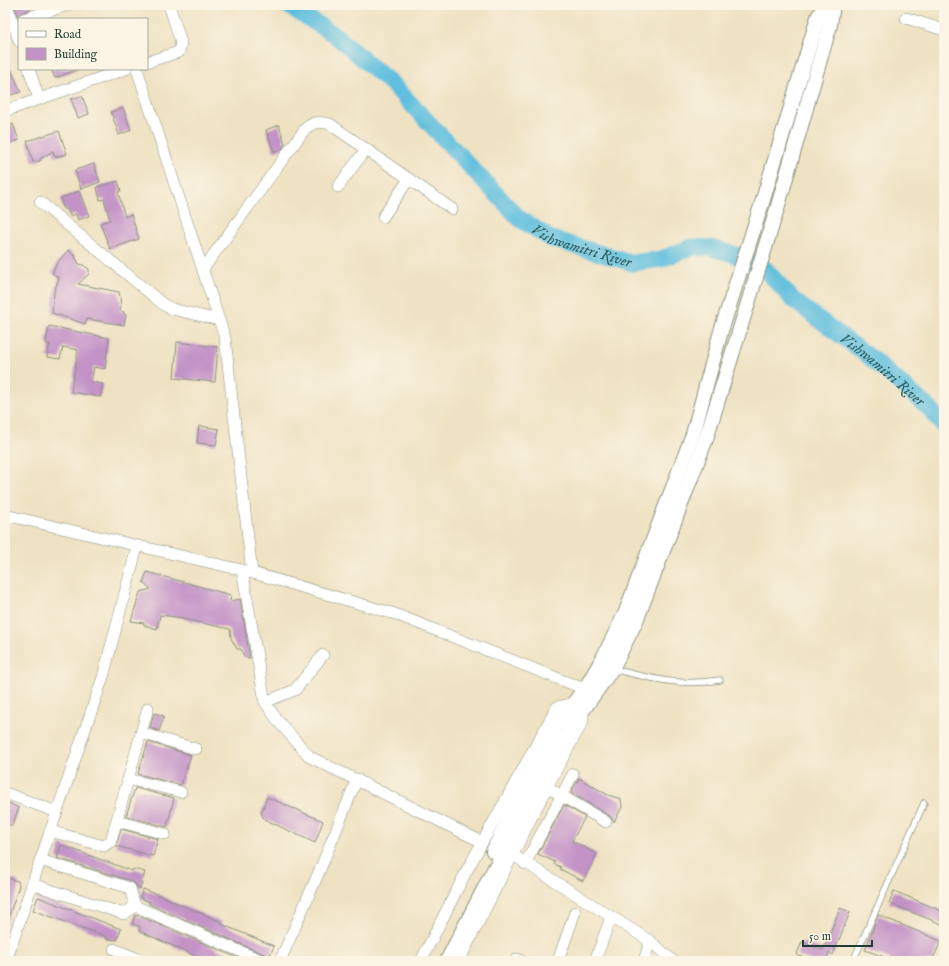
<svg xmlns="http://www.w3.org/2000/svg" width="949" height="966" font-family="'IM FELL English',serif">
<style>
.lines{fill:none;stroke-linecap:round;stroke-linejoin:round}
.river{stroke:#60bfde;stroke-width:17}
.building{fill:#c393c7}
.service-casing{stroke:#87907c;stroke-width:7}
.minor-casing{stroke:#87907c;stroke-width:12}
.tertiary-casing{stroke:#87907c;stroke-width:16}
.service{stroke:#fff;stroke-width:5.5}
.minor{stroke:#fff;stroke-width:11}
.tertiary{stroke:#fff;stroke-width:14}
.labels{text-anchor:middle;dominant-baseline:central;stroke-width:3.5;stroke-linejoin:round;paint-order:stroke}
.water-label{font-size:15px;font-style:italic;fill:#2f5e5e;stroke:#fcf5e5}
</style>
<rect width="100%" height="100%" fill="#fcf5e5"/>
<filter id="ink" filterUnits="userSpaceOnUse"><feTurbulence type="fractalNoise" baseFrequency=".025" numOctaves="2"/><feDisplacementMap in="SourceGraphic" scale="8" xChannelSelector="R" yChannelSelector="G"/><feConvolveMatrix kernelMatrix="1 2 1 2 8 2 1 2 1" color-interpolation-filters="sRGB"/></filter>
<filter id="wash" filterUnits="userSpaceOnUse"><feTurbulence type="fractalNoise" baseFrequency=".012" numOctaves="4" result="noise"/><feDisplacementMap in="SourceGraphic" scale="16" xChannelSelector="R" yChannelSelector="G"/><feGaussianBlur stdDeviation="0.9" result="paint"/><feColorMatrix in="noise" values="0 0 0 0 0 0 0 0 0 0 0 0 0 0 0 0 0 1.4 0 .05"/><feComposite in="paint" operator="in"/></filter>
<g filter="url(#wash)">
<rect width="100%" height="100%" fill="#efe2c3"/>
<g class="lines">
<!-- river -->
<path class="river" id="s1" d="M 287,5 L 335,35 L 392,84 L 520,219 L 551,239 L 633,263 L 661,259 L 692,247 L 711,248 L 733,254 L 765,269 L 793,300 L 871,358 L 930,409 L 944,427"/>
</g>
<g id="blocks">
<!-- building -->
<g class="building">
<path d="M 14,5 L 30,5 L 31,9 L 18,15 Z"/>
<path d="M 11,69 L 21,92 L 7,96 L 5,88 L 5,70 Z"/>
<path d="M 51,69 L 77,69 L 77,70 L 55,78 Z"/>
<path d="M 82,96 L 89,114 L 78,118 L 71,99 Z"/>
<path d="M 123,108 L 131,130 L 119,135 L 111,112 Z"/>
<path d="M 13,124 L 19,140 L 5,145 L 5,128 Z"/>
<path d="M 279,125 L 285,144 L 282,149 L 274,152 L 266,130 Z"/>
<path d="M 59,131 L 67,154 L 55,157 L 53,151 L 40,159 L 40,161 L 33,162 L 27,141 Z"/>
<path d="M 94,164 L 100,182 L 81,189 L 75,170 Z"/>
<path d="M 118,181 L 121,191 L 118,192 L 125,217 L 131,214 L 139,239 L 110,249 L 100,223 L 110,220 L 104,199 L 100,200 L 97,187 Z"/>
<path d="M 79,191 L 89,216 L 78,220 L 76,214 L 70,216 L 67,209 L 64,209 L 61,202 L 61,198 Z"/>
<path d="M 68,250 L 75,256 L 79,264 L 83,265 L 89,269 L 89,274 L 78,284 L 119,292 L 121,304 L 120,311 L 124,312 L 124,314 L 126,315 L 124,325 L 87,319 L 85,324 L 52,313 L 54,292 L 59,278 L 52,273 L 57,263 Z"/>
<path d="M 49,326 L 109,338 L 105,369 L 94,367 L 91,382 L 103,384 L 100,397 L 71,392 L 78,350 L 63,347 L 60,359 L 47,357 L 50,344 L 46,344 Z"/>
<path d="M 177,342 L 218,347 L 215,382 L 174,378 Z"/>
<path d="M 199,426 L 219,429 L 216,445 L 197,443 Z"/>
<path d="M 147,572 L 231,595 L 230,601 L 240,599 L 250,658 L 244,657 L 241,649 L 237,649 L 231,638 L 230,629 L 183,619 L 184,618 L 160,615 L 157,629 L 144,625 L 144,623 L 131,621 L 140,592 L 151,589 L 143,582 Z"/>
<path d="M 154,713 L 164,716 L 159,731 L 150,728 Z"/>
<path d="M 148,742 L 191,755 L 181,785 L 138,774 Z"/>
<path d="M 579,778 L 608,795 L 621,799 L 622,807 L 614,822 L 610,816 L 571,793 Z"/>
<path d="M 135,788 L 174,798 L 167,827 L 126,816 Z"/>
<path d="M 267,797 L 323,821 L 315,843 L 264,819 L 261,813 Z"/>
<path d="M 5,801 L 19,808 L 12,826 L 5,823 Z"/>
<path d="M 564,805 L 585,817 L 572,841 L 597,854 L 583,881 L 560,869 L 561,867 L 554,864 L 555,862 L 538,854 Z"/>
<path d="M 121,829 L 158,839 L 153,856 L 116,846 Z"/>
<path d="M 61,845 L 132,871 L 133,869 L 145,872 L 140,889 L 132,881 L 57,858 Z"/>
<path d="M 5,877 L 18,881 L 19,886 L 6,925 Z"/>
<path d="M 143,889 L 170,899 L 169,900 L 222,922 L 221,924 L 274,946 L 269,958 L 266,955 L 149,904 L 150,902 L 140,898 Z"/>
<path d="M 894,891 L 942,911 L 944,912 L 944,925 L 889,903 Z"/>
<path d="M 38,897 L 121,929 L 117,940 L 106,939 L 107,937 L 33,910 Z"/>
<path d="M 840,908 L 850,912 L 833,955 L 829,953 L 826,961 L 811,961 L 799,956 L 797,954 L 802,942 L 823,950 Z"/>
<path d="M 135,915 L 144,918 L 245,961 L 210,961 L 191,954 L 139,931 L 140,927 L 132,924 Z"/>
<path d="M 878,915 L 941,941 L 932,961 L 889,961 L 890,959 L 865,950 Z"/>
</g>
</g>
</g>
<g filter="url(#ink)">
<use href="#blocks" fill-opacity="0" stroke="#87907c" stroke-width="1"/>
<g class="lines">
<defs>
<g id="service">
<path d="M 612,669 C 652,678 678,687 720,680"/>
<path d="M 853,961 L 924,803"/>
</g>
<g id="minor">
<path d="M 7,5 L 19,41"/>
<path d="M 906,18 L 944,30"/>
<path d="M 23,19 L 68,5"/>
<path d="M 147,62 L 179,52 L 181,42 L 169,5"/>
<path d="M 29,69 L 39,99"/>
<path d="M 137,69 L 225,338 L 252,573"/>
<path d="M 5,111 L 126,69"/>
<path d="M 338,187 L 366,149"/>
<path d="M 40,202 L 164,305 L 172,309 L 219,320"/>
<path d="M 383,217 L 409,179"/>
<path d="M 203,269 L 305,129 C 313,122 319,121 330,124 L 452,209"/>
<path d="M 5,515 L 242,570 L 265,702 L 277,720 L 310,757 L 482,842"/>
<path d="M 246,571 L 395,614 L 592,692"/>
<path d="M 265,702 L 295,690 L 323,655"/>
<path d="M 141,733 L 196,749"/>
<path d="M 128,779 L 181,792"/>
<path d="M 547,787 L 606,822"/>
<path d="M 5,793 L 57,812"/>
<path d="M 117,821 L 165,834"/>
<path d="M 50,831 L 104,846 L 111,841 L 148,708"/>
<path d="M 513,855 L 650,941 L 673,961"/>
<path d="M 40,860 L 130,888 L 135,906"/>
<path d="M 525,864 L 573,774"/>
<path d="M 32,884 L 124,914 L 135,906 L 263,961"/>
<path d="M 114,949 L 143,961"/>
<path d="M 517,959 L 522,961"/>
<path d="M 6,961 L 103,677 L 137,547"/>
<path d="M 280,961 L 319,872 L 357,779"/>
<path d="M 421,961 L 466,872 L 557,707 L 572,704"/>
<path d="M 459,961 L 547,787 L 583,721 L 583,711"/>
<path d="M 558,961 L 575,912"/>
<path d="M 595,961 L 611,917"/>
<path d="M 644,961 L 650,941"/>
</g>
<g id="tertiary">
<path d="M 493,851 L 554,727 L 585,689 L 603,658 L 625,614 L 693,434 L 721,331 L 762,203 L 818,17 L 825,5"/>
<path d="M 447,961 L 557,747 L 612,669 L 636,621 L 706,439 L 777,209 L 830,25 L 833,5"/>
</g>
</defs>
<!-- service casing -->
<use href="#service" class="service-casing"/>
<!-- minor casing -->
<use href="#minor" class="minor-casing"/>
<!-- tertiary casing -->
<use href="#tertiary" class="tertiary-casing"/>
<!-- service -->
<use href="#service" class="service"/>
<!-- minor -->
<use href="#minor" class="minor"/>
<!-- tertiary -->
<use href="#tertiary" class="tertiary"/>
</g>
</g>
<g class="labels">
<!-- water labels -->
<g class="water-label">
<text stroke="none"><textPath href="#s1" startOffset="386">Vishwamitri River</textPath></text>
<text stroke="none"><textPath href="#s1" startOffset="734">Vishwamitri River</textPath></text>
</g>
</g>
<!-- margin -->
<rect width="949" height="966" fill="none" stroke="#fcf5e5" stroke-width="20"/>
<!-- legend -->
<rect x="18" y="18" width="130" height="52" fill="#fcf5e5" stroke="#a4ab9e"/>
<rect x="26" y="31" width="20" height="6" fill="#ffffff" stroke="#a4ab9e"/>
<text x="54" y="38" font-size="12" fill="#1f3d34">Road</text>
<rect x="26" y="48" width="20" height="12" fill="#c393c7" stroke="#a4ab9e"/>
<text x="54" y="58" font-size="12" fill="#1f3d34">Building</text>
<!-- scale -->
<path d="M803 940v6h69v-6" fill="none" stroke="#1f3d34" stroke-width="2"/>
<text x="809" y="940" font-size="12" fill="#1f3d34" stroke="#fcf5e5" stroke-width="3" paint-order="stroke">50 m</text>
</svg>
